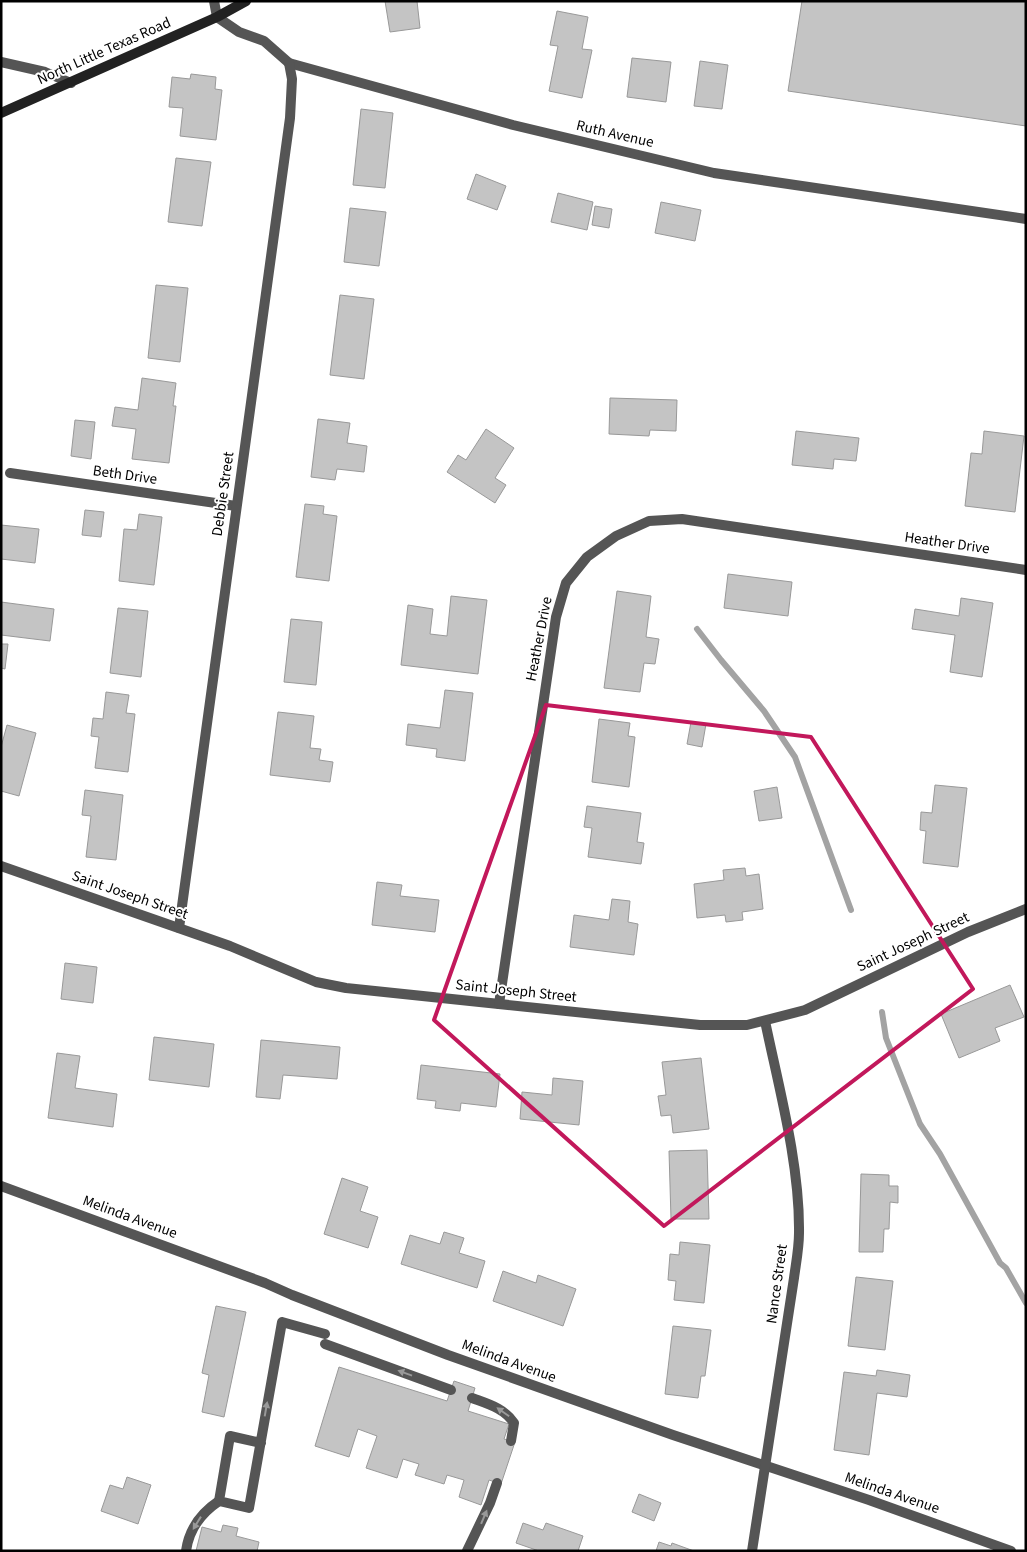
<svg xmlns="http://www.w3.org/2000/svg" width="1027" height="1552" font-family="'Source Sans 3',sans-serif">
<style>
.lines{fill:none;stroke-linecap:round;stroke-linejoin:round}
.stream{stroke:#a3a3a3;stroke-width:6}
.building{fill:#c4c4c4;stroke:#999}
.lane{stroke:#555;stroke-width:10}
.street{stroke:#555;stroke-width:10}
.secondary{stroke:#222;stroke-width:10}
.oneway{fill:#999}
.marked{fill:none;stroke:#c2185b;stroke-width:4;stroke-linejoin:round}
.labels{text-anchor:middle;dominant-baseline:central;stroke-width:4;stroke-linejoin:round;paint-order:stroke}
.street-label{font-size:15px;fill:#000;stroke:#fff}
</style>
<rect width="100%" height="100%" fill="#fff"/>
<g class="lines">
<!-- stream -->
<g class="stream">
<path d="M 697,629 L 721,660 L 764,711 L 795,757 L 851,910"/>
<path d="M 882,1012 L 886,1038 L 920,1124 L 940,1154 L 1000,1263 L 1006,1268 L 1026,1303"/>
</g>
</g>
<!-- building -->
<g class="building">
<path d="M 385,1 L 417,1 L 420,28 L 390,32 Z"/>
<path d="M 802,1 L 1026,1 L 1026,126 L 788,91 Z"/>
<path d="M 557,11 L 588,17 L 582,49 L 592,50 L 582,98 L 549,91 L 558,46 L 550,45 Z"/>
<path d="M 632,58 L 671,62 L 666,102 L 627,97 Z"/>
<path d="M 700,61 L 728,65 L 722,109 L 694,106 Z"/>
<path d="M 191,74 L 216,77 L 215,89 L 222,90 L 216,140 L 180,136 L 183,108 L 169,107 L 172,77 L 190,79 Z"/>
<path d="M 361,109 L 393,113 L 385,188 L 353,185 Z"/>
<path d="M 176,158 L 211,162 L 202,226 L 168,222 Z"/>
<path d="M 476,174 L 506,186 L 497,210 L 467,199 Z"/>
<path d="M 558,193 L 593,202 L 587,230 L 551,222 Z"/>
<path d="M 661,202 L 701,210 L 695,241 L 655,233 Z"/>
<path d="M 595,206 L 612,209 L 609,228 L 592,225 Z"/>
<path d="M 350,208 L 386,212 L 379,266 L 344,262 Z"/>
<path d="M 156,285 L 188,288 L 180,362 L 148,358 Z"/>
<path d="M 340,295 L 374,299 L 364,379 L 330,375 Z"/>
<path d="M 142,378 L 176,383 L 173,406 L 176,406 L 169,463 L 132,459 L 136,429 L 112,426 L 115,407 L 138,410 Z"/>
<path d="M 610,398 L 677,400 L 676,431 L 650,430 L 649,436 L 609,434 Z"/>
<path d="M 318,419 L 350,423 L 347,443 L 367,446 L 364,472 L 337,469 L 335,480 L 311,477 Z"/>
<path d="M 75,420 L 95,422 L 91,459 L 71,456 Z"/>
<path d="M 486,429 L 514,448 L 495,478 L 506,485 L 495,503 L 447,472 L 458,455 L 466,460 Z"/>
<path d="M 796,431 L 859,438 L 856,461 L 834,459 L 833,469 L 792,465 Z"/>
<path d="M 984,431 L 1024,436 L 1015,512 L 965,506 L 971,453 L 982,454 Z"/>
<path d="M 305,504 L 324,506 L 323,514 L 337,516 L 329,581 L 296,577 Z"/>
<path d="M 85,510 L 104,512 L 101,537 L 82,535 Z"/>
<path d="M 139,514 L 162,517 L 154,585 L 119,581 L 124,529 L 137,530 Z"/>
<path d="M 1,525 L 39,529 L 35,563 L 1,559 Z"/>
<path d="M 728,574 L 792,582 L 788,616 L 724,608 Z"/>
<path d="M 617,591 L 651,596 L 646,637 L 659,639 L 655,664 L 644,663 L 640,692 L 604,688 Z"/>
<path d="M 451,596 L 487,600 L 478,674 L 401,665 L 408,605 L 433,609 L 430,634 L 447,636 Z"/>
<path d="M 961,598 L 993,603 L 982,677 L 950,672 L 955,635 L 912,629 L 915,609 L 959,616 Z"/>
<path d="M 1,602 L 54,609 L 50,641 L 1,635 Z"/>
<path d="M 118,608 L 148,611 L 141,677 L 110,673 Z"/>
<path d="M 291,619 L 322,622 L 316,685 L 284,682 Z"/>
<path d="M 1,644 L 8,644 L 5,669 L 1,668 Z"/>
<path d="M 445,690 L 473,693 L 465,761 L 436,757 L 437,749 L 406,745 L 408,724 L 440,728 Z"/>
<path d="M 106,692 L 129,695 L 126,713 L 135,714 L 128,772 L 95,768 L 99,737 L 91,736 L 93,718 L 103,719 Z"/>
<path d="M 278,712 L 314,716 L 310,748 L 321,749 L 319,760 L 333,762 L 330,782 L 270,775 Z"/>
<path d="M 599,719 L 630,723 L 628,736 L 635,737 L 629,787 L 592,782 Z"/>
<path d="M 691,722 L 706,724 L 702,747 L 687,744 Z"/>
<path d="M 7,725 L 36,733 L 19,796 L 1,791 L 1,747 Z"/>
<path d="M 935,785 L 967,788 L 958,867 L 923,863 L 926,831 L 920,830 L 921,812 L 932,813 Z"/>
<path d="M 777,787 L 782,818 L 759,821 L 754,791 Z"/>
<path d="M 85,790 L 123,795 L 116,860 L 86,857 L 91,816 L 82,815 Z"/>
<path d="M 587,806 L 641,813 L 637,842 L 644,843 L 641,864 L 588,857 L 592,828 L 584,827 Z"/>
<path d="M 745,868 L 746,876 L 759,874 L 763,909 L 742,912 L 743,920 L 726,922 L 725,915 L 697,918 L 694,884 L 724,880 L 723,870 Z"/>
<path d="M 377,882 L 402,885 L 400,896 L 439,900 L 435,932 L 372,925 Z"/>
<path d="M 612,899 L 630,901 L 628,922 L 638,924 L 634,955 L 570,947 L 574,915 L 609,920 Z"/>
<path d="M 65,963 L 97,967 L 93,1003 L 61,999 Z"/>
<path d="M 1010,985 L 1024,1017 L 995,1028 L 1000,1041 L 959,1058 L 941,1014 Z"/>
<path d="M 154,1037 L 214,1044 L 209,1087 L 149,1080 Z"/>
<path d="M 261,1040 L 340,1047 L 337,1079 L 283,1075 L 280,1099 L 256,1097 Z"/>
<path d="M 57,1053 L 80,1056 L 75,1088 L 117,1094 L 113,1127 L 48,1118 Z"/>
<path d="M 701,1058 L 709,1129 L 673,1133 L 671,1115 L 661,1116 L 658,1096 L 666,1095 L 662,1062 Z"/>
<path d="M 421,1065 L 500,1074 L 496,1107 L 461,1103 L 460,1111 L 435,1108 L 436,1101 L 417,1099 Z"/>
<path d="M 553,1078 L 583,1081 L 579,1125 L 520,1119 L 522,1092 L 552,1095 Z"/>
<path d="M 707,1150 L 709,1219 L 671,1219 L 669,1151 Z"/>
<path d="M 861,1174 L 889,1175 L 889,1186 L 898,1186 L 898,1203 L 890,1202 L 889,1229 L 884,1229 L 883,1252 L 859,1252 Z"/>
<path d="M 342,1178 L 368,1187 L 360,1211 L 378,1217 L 368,1248 L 324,1234 Z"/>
<path d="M 444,1232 L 464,1238 L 459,1253 L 485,1261 L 477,1288 L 401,1264 L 410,1235 L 440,1244 Z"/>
<path d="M 680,1242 L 710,1245 L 704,1303 L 674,1300 L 676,1281 L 668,1280 L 670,1254 L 679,1255 Z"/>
<path d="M 503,1271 L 536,1283 L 538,1275 L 576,1289 L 563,1326 L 493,1301 Z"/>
<path d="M 856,1277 L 893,1281 L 885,1350 L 848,1346 Z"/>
<path d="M 216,1306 L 246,1312 L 224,1417 L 202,1412 L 209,1375 L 202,1373 Z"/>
<path d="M 673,1326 L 711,1330 L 705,1376 L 701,1376 L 698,1398 L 665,1394 Z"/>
<path d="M 339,1367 L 447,1401 L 454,1381 L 475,1388 L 468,1411 L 509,1424 L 504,1439 L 515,1442 L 501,1484 L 489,1480 L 481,1505 L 459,1497 L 464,1480 L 447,1475 L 444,1484 L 415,1475 L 419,1464 L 403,1459 L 397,1478 L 366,1468 L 377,1436 L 358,1429 L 349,1457 L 315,1446 Z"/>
<path d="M 877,1370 L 910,1375 L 907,1397 L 877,1393 L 869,1455 L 834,1450 L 844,1372 L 876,1376 Z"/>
<path d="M 127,1477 L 151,1485 L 138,1524 L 101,1511 L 110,1485 L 123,1489 Z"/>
<path d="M 639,1494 L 661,1503 L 654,1521 L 632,1512 Z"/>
<path d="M 523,1523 L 543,1530 L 546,1523 L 583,1536 L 578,1551 L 539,1551 L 516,1543 Z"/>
<path d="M 223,1525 L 238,1528 L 236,1536 L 259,1542 L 257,1551 L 196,1551 L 202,1527 L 221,1532 Z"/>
<path d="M 659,1542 L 671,1546 L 672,1543 L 694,1551 L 656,1551 Z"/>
</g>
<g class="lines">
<!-- lane -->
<g class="lane">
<path d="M 325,1344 L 451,1390"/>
<path d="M 472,1398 C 488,1404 504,1408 514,1423 L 511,1441"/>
<path d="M 261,1443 L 230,1436 L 219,1501 L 249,1508 L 282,1322 L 325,1334"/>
<path d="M 186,1551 C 189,1529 201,1513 219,1501"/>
<path d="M 467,1551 L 490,1503 L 497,1483"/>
</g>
<!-- street -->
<g class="street">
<path d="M 214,1 L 217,17 L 239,32 L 264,41 L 289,63 L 513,125 L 714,173 L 1026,219"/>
<path d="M 1,62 L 45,72 L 71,83"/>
<path d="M 10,473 L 236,506"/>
<path d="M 1,866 L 230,946 L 316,982 L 346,988 L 700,1025 L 747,1025 L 805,1010 L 968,932 L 1026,909"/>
<path d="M 179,928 L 290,118 L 292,79 L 289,63"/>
<path d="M 499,1004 L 556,617 L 566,583 L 587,557 L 616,536 L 649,521 L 682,519 L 1026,570"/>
<path d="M 1,1186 L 265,1283 L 292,1295 L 448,1355 L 673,1435 L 869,1500 L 1011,1551"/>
<path d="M 752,1551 L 794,1278 C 796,1263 799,1248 799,1233 C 800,1165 779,1088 765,1021"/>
</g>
<!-- secondary -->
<path class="secondary" d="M 1,113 L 217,17 L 246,1"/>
</g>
<!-- one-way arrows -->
<defs><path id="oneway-solid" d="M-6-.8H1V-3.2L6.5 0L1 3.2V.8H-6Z" transform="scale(1.25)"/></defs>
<g class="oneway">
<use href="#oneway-solid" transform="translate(405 1373) rotate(-160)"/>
<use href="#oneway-solid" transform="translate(266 1409) rotate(-80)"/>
<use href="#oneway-solid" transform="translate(503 1412) rotate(-145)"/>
<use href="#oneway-solid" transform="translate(484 1517) rotate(-67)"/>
<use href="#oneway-solid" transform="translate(197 1523) rotate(122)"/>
</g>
<!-- marked area -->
<path class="marked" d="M 546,705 L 811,737 L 973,989 L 664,1226 L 434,1020 Z"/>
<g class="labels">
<!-- street labels -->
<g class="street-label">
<text transform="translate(104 51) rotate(-24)">North Little Texas Road</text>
<text transform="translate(615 134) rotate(13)">Ruth Avenue</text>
<text transform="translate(125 475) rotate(8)">Beth Drive</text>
<text transform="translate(223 494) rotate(-82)">Debbie Street</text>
<text transform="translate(947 543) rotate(8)">Heather Drive</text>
<text transform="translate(539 639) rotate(-79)">Heather Drive</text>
<text transform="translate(130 895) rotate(19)">Saint Joseph Street</text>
<text transform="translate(913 942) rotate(-25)">Saint Joseph Street</text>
<text transform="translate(516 991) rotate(6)">Saint Joseph Street</text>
<text transform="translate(130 1217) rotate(20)">Melinda Avenue</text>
<text transform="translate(777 1284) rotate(-82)">Nance Street</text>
<text transform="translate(509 1361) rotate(20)">Melinda Avenue</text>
<text transform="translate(892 1493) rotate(19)">Melinda Avenue</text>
</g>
</g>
<!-- border -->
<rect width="1027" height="1552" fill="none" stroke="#000000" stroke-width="5"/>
</svg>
